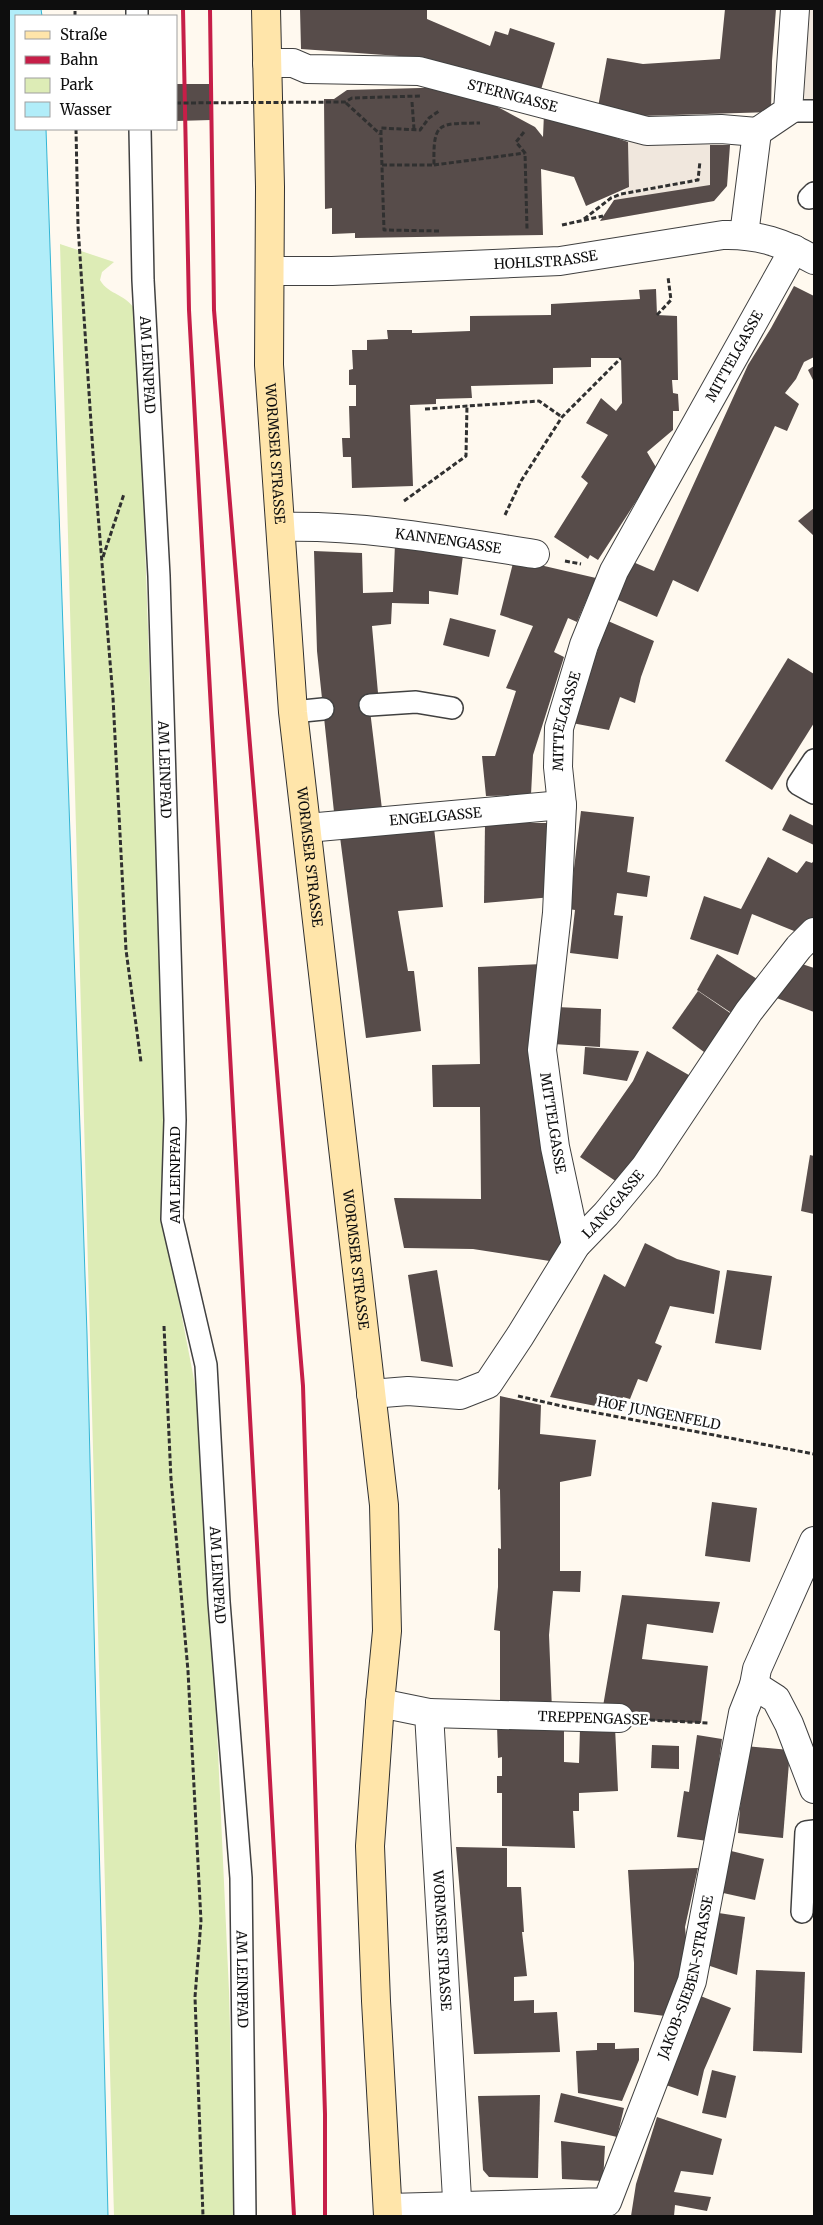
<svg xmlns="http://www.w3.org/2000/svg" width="823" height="2225" font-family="Merriweather,serif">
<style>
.green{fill:#ddecb6}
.plaza{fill:#f0e7dd}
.water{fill:#b1edf9;stroke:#33b5d5}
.building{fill:#574c4a}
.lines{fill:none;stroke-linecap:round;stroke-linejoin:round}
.service-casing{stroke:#414141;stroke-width:24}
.minor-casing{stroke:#414141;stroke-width:30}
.tertiary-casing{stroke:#414141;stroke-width:30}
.secondary-casing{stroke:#303030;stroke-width:30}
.path{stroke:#303030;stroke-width:3;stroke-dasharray:5 2.5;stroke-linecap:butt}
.service{stroke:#fff;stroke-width:21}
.minor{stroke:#fff;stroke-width:28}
.tertiary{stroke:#fff;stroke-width:28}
.secondary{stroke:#ffe5aa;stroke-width:28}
.rail{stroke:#c61e48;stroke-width:4}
.path-bridge{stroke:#303030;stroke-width:3;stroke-dasharray:5 2.5;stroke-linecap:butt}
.labels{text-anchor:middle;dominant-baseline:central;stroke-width:5;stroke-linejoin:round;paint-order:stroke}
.street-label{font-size:14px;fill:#0e0e0e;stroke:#fff}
</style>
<rect width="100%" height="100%" fill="#fff9ef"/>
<!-- green -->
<path class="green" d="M 60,244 L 114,262 L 102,272 L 100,280 C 109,296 127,293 137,313 L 166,1151 L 163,1219 L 203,1426 L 229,1991 L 235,2216 L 114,2216 Z"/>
<!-- plaza -->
<g class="plaza">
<path d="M 806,9 L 814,9 L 814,99 L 802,99 Z"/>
<path d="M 628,142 L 730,145 L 727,186 L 714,201 L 600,221 L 614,200 L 629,187 Z"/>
</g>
<!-- water -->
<path class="water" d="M 9,9 L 41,9 L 42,16 L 16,16 L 16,129 L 46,129 L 87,1334 L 108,2216 L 9,2216 Z"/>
<!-- building -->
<g class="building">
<path d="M 300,9 L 427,9 L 427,19 L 490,46 L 495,31 L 508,35 L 510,28 L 555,43 L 540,93 L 488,81 L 427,58 L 301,49 Z"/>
<path d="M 725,9 L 776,9 L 772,61 L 771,112 L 640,116 L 598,107 L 607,58 L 643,64 L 720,59 Z"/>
<path d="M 176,84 L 210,84 L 211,120 L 176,121 Z"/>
<path d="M 457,87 L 464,89 L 535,127 L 543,137 L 544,113 L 628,142 L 629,187 L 586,206 L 574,177 L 541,169 L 543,235 L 355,238 L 355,233 L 332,234 L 332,208 L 325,209 L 324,99 L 334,99 L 347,90 Z"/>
<path d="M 710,145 L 730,145 L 727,186 L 714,201 L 600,221 L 614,200 L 710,185 Z"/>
<path d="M 794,286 L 814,296 L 814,357 L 804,362 L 796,379 L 785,393 L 799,404 L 787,431 L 775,426 L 698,592 L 673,580 L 657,617 L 616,599 L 633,562 L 654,571 L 748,365 L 771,328 Z"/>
<path d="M 656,289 L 657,315 L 677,316 L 678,380 L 672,380 L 673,393 L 678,394 L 679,411 L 673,411 L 673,430 L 647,452 L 657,469 L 598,560 L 590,555 L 588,559 L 554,537 L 588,483 L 581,477 L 608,435 L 586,423 L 601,398 L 616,411 L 622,403 L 621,358 L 591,358 L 591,367 L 553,368 L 553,384 L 471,386 L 472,398 L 436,399 L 436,404 L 410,405 L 413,486 L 352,488 L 351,457 L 343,457 L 342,438 L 350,438 L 349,406 L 356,406 L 356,385 L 349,385 L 349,370 L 353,369 L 352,350 L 367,350 L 367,340 L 388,339 L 387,330 L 412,330 L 412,333 L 418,333 L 470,331 L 470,316 L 551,315 L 551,304 L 640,299 L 639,290 Z"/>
<path d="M 814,366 L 814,382 L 808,370 Z"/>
<path d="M 814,508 L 814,536 L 798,521 Z"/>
<path d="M 395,544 L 463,555 L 458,595 L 429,591 L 429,604 L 392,603 L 391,624 L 372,626 L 378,693 L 368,694 L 382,809 L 334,812 L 317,651 L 314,551 L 362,553 L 363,593 L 393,592 Z"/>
<path d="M 514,559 L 596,578 L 577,622 L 568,618 L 554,652 L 564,657 L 533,755 L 531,795 L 486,796 L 482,756 L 495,756 L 516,691 L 506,688 L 533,626 L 500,615 Z"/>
<path d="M 450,618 L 496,630 L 489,657 L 443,645 Z"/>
<path d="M 608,621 L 654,641 L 641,677 L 635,703 L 620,697 L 609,730 L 572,723 Z"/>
<path d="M 788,658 L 814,674 L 814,723 L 772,790 L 725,761 Z"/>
<path d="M 581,811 L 634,817 L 627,872 L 650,876 L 647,897 L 617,893 L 614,915 L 623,916 L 618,959 L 570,953 L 575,910 L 569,909 Z"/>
<path d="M 790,814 L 814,826 L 814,845 L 782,830 Z"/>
<path d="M 485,823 L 552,823 L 552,897 L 484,903 Z"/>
<path d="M 434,828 L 443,907 L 398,911 L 408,971 L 414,971 L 421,1031 L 366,1038 L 340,837 Z"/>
<path d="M 768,857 L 797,873 L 806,861 L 812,863 L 814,860 L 814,917 L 799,933 L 752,914 L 738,955 L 690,939 L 704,896 L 741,909 Z"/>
<path d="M 717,954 L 762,982 L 736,1016 L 697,990 Z"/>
<path d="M 796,962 L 814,968 L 814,1012 L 774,997 Z"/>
<path d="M 543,964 L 567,1228 L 556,1262 L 473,1249 L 404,1248 L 394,1198 L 481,1199 L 480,1107 L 433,1107 L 432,1065 L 480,1064 L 478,967 Z"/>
<path d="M 698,991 L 736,1017 L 708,1055 L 672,1028 Z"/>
<path d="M 556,1007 L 601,1009 L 600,1047 L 553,1044 Z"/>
<path d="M 585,1047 L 639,1051 L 627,1081 L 583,1074 Z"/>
<path d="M 647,1051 L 694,1078 L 617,1182 L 580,1157 L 633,1081 Z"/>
<path d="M 810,1155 L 814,1156 L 814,1214 L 801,1211 Z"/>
<path d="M 645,1243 L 677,1259 L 720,1271 L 714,1314 L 670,1306 L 655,1343 L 662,1346 L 647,1382 L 638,1379 L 630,1399 L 623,1397 L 616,1410 L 550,1397 L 604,1274 L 625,1287 Z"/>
<path d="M 437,1270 L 453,1367 L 421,1361 L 408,1275 Z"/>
<path d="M 727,1270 L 772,1276 L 761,1350 L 715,1343 Z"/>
<path d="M 500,1396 L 541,1405 L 540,1434 L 596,1440 L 591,1476 L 560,1482 L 560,1571 L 581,1571 L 580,1592 L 553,1591 L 549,1635 L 552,1710 L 500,1706 L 500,1631 L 494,1630 L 498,1587 L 498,1548 L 501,1549 L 500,1489 L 498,1490 Z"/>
<path d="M 712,1502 L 757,1508 L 750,1562 L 705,1556 Z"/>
<path d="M 622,1595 L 720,1602 L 713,1633 L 647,1624 L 642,1659 L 708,1666 L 701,1723 L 601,1718 Z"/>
<path d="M 497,1725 L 564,1726 L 564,1762 L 579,1763 L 580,1728 L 615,1727 L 618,1791 L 579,1793 L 579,1811 L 573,1811 L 575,1848 L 502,1846 L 502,1793 L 497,1793 L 497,1776 L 502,1776 L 502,1757 L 498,1758 Z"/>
<path d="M 697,1735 L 722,1739 L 708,1841 L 677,1837 L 684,1791 L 689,1792 Z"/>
<path d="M 652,1745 L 679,1746 L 679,1769 L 651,1768 Z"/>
<path d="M 745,1746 L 790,1750 L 783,1838 L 738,1833 Z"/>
<path d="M 456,1847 L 507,1848 L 507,1887 L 521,1887 L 524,1932 L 522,1932 L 527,1976 L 514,1977 L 514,2001 L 534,2000 L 534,2013 L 557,2012 L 560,2052 L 474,2054 Z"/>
<path d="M 723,1849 L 764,1859 L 755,1900 L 714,1891 Z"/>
<path d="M 698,1868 L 685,1927 L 689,1971 L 673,2017 L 634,2012 L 634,1963 L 628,1870 Z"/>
<path d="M 712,1912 L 745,1917 L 737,1975 L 704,1964 Z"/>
<path d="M 756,1970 L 805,1972 L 802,2053 L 753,2051 Z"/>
<path d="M 698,1995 L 731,2008 L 704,2070 L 698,2096 L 663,2084 Z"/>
<path d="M 597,2043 L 615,2043 L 615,2049 L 639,2048 L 639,2060 L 622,2101 L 578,2093 L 576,2051 L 597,2050 Z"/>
<path d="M 712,2070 L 736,2076 L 726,2118 L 702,2113 Z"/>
<path d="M 561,2093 L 624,2108 L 617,2137 L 554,2122 Z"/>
<path d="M 540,2095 L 538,2178 L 489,2177 L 483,2170 L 478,2096 Z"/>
<path d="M 657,2117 L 722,2139 L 713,2175 L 681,2171 L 674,2192 L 711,2197 L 707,2211 L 675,2205 L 674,2216 L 631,2216 L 636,2184 Z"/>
<path d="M 561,2141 L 605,2146 L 603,2181 L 562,2179 Z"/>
</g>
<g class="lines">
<defs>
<g id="service">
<path d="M 137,9 L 137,16"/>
<path d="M 788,111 L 814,111"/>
<path id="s1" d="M 140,129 L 143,280 L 159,576 L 175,1120 L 172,1219 L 206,1365 L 219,1602 L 241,1878 L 245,2216"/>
<path d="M 809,198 L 814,193"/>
<path d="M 370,705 L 416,702 L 452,708"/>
<path d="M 293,712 L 323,709"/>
<path d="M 814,760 L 798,784 L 814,793"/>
<path d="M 802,1912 L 806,1832 L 814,1831"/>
</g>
<g id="minor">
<path id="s2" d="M 267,63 L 293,63 L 307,69 L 419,71 L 647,131 L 721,129 L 757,132"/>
<path d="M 744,235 L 757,132 L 788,111 L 795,9"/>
<path id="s3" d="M 281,527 C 367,525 451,541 535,554"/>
<path id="s4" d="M 307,828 L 562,805"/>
<path id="s5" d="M 576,1245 L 555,1147 L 542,1050 L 557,913 L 562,805 L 558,767 L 559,728 L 584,645 L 614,571 L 794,249"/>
<path id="s6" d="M 371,1394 L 408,1391 L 460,1395 L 488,1384 L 520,1336 L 576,1245 L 606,1214 L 645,1167 L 749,1011 L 799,947 L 814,932"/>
<path d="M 754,1685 L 776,1699 L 789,1724 L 814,1789"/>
<path id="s7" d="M 380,1703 L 429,1713 L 458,2216"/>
<path d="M 429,1713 L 619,1718"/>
<path id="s8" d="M 388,2208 L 607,2202 L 692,1981 L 743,1713 L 754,1685 L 757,1669 L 814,1541"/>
</g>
<g id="tertiary">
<path id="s9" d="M 270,271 L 332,271 L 560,261 L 723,235 C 758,234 784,243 814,260"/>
</g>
<g id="secondary">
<path id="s10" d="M 266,9 L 270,187 L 269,365 L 293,712 L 384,1505 L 387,1631 L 380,1703 L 370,1846 L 376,2001 L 388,2216"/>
</g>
</defs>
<!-- service casing -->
<use href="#service" class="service-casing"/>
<!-- minor casing -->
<use href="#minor" class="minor-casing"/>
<!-- tertiary casing -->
<use href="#tertiary" class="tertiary-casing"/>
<!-- secondary casing -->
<use href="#secondary" class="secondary-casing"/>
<!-- path -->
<g class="path">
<path d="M 75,16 L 75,9"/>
<path d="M 412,102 L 414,129"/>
<path d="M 346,103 L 380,134"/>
<path d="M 76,129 L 78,226 L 93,453 L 113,698 L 126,950 L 141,1062"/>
<path d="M 524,132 L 516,142 L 525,153 L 527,229"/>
<path d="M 382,165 L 434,165 C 433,120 439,124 480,123"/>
<path d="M 434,165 L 525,153"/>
<path d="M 584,219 L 611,198 L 621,194 L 698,180 L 700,161"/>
<path d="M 562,225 L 603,216"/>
<path d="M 439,231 L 384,230 L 381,135 L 381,128 L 420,130 L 429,118 L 439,111"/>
<path d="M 657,315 L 671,300 L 668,277"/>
<path d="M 425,409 L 539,401 L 562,417"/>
<path d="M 404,501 L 466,456 L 467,405"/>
<path d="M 505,515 L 521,481 L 562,417 L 621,358"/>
<path d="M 103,557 L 124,494"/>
<path d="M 565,561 L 581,564"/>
<path d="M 164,1326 L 171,1479 L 188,1671 L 201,1921 L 195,1997 L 203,2216"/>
<path d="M 518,1396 L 566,1407 L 814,1454"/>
<path d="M 650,1720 L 708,1723"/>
</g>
<!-- service -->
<use href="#service" class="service"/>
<!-- minor -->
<use href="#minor" class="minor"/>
<!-- tertiary -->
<use href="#tertiary" class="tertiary"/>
<!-- secondary -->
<use href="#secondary" class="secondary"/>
<!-- rail -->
<g class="rail">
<path d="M 183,9 L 189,310 L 294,2216"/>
<path d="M 210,9 L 214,310 L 303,1386 L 325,2114 L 325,2216"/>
</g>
<!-- path-bridge -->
<path class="path-bridge" d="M 176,103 L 345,102 L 352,98 L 420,96"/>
</g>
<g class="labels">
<!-- street labels -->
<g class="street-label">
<text stroke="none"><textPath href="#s2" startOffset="250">STERNGASSE</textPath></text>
<text stroke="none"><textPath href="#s9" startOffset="276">HOHLSTRASSE</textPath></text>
<text stroke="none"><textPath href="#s5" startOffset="934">MITTELGASSE</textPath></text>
<text stroke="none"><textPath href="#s1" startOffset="236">AM LEINPFAD</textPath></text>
<text stroke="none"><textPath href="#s10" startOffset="445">WORMSER STRASSE</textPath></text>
<text stroke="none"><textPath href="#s3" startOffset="168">KANNENGASSE</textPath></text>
<text stroke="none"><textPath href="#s5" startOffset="529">MITTELGASSE</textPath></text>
<text stroke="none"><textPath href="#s1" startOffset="641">AM LEINPFAD</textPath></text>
<text stroke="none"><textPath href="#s4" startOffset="129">ENGELGASSE</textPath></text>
<text stroke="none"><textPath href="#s10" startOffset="850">WORMSER STRASSE</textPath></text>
<text transform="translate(553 1123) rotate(81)">MITTELGASSE</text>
<text transform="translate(175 1175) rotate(-90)">AM LEINPFAD</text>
<text stroke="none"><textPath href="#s6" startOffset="339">LANGGASSE</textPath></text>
<text stroke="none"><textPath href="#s10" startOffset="1255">WORMSER STRASSE</textPath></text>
<text transform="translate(659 1413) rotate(11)">HOF JUNGENFELD</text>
<text stroke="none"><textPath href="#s1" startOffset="1451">AM LEINPFAD</textPath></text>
<text transform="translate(593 1718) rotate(2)">TREPPENGASSE</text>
<text stroke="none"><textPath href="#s7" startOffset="278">WORMSER STRASSE</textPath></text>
<text stroke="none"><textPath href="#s8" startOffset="458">JAKOB-SIEBEN-STRASSE</textPath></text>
<text stroke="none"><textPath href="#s1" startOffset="1856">AM LEINPFAD</textPath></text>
</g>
</g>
<!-- border -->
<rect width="823" height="2225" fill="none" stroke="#0e0e0e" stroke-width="20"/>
<!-- legend -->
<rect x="15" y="15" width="162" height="115" fill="#ffffff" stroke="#9f9f9f"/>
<rect x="25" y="31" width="25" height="8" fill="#ffe5aa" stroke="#9f9f9f"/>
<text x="60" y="40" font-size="15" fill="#0e0e0e">Straße</text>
<rect x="25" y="56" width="25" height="8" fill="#c61e48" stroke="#9f9f9f"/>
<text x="60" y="65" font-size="15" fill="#0e0e0e">Bahn</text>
<rect x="25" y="78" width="25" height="15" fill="#ddecb6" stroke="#9f9f9f"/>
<text x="60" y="90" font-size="15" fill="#0e0e0e">Park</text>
<rect x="25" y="102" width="25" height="15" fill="#b1edf9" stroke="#9f9f9f"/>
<text x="60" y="115" font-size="15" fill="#0e0e0e">Wasser</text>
</svg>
